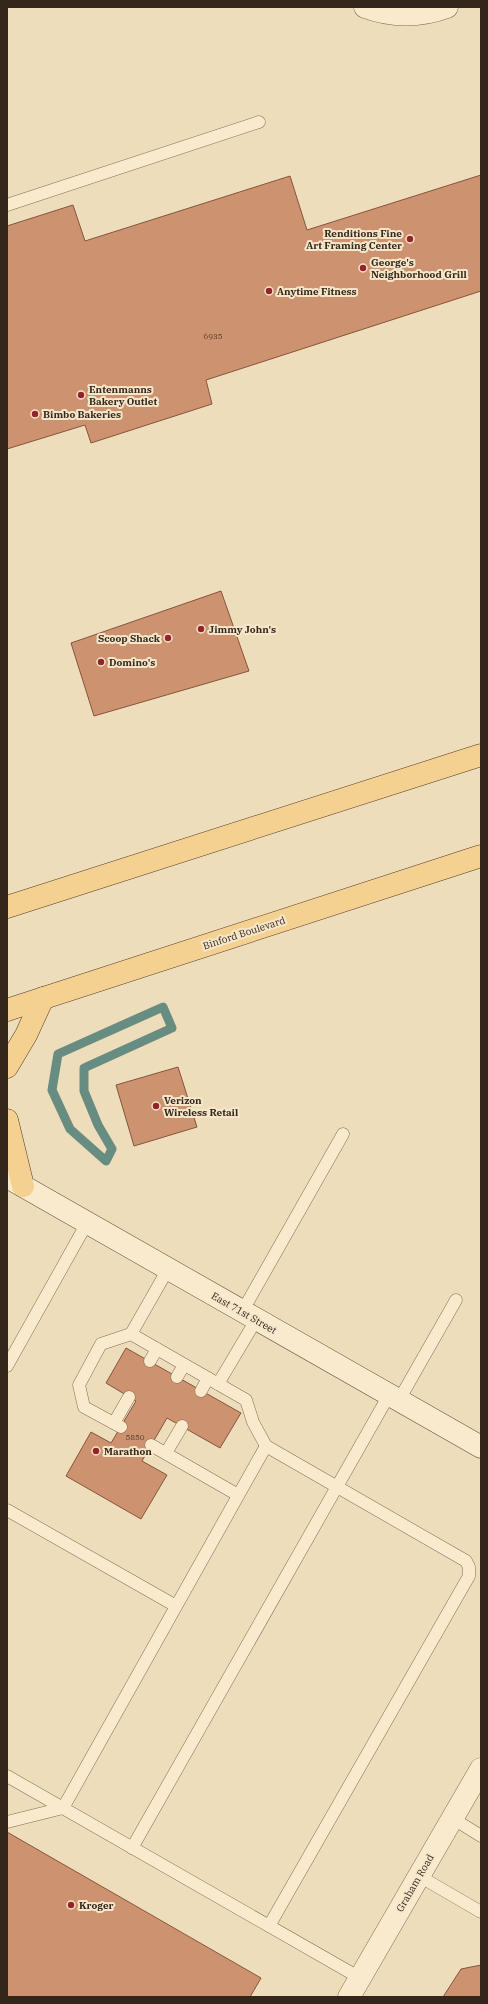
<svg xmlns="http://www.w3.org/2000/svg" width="488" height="2004" font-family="'IBM Plex Serif',serif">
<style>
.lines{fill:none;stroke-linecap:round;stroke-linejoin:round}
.stream{stroke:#678c81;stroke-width:9}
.building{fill:#cd9370;stroke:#85553b}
.service-casing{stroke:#856d55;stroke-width:13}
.minor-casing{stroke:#856d55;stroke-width:23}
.tertiary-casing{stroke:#856d55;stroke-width:23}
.secondary-casing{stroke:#674e39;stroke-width:23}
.primary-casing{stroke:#533b2a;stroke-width:23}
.service{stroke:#f9eace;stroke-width:12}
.minor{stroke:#f9eace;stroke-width:22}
.tertiary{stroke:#f9eace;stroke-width:22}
.secondary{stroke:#f9eace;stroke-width:22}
.primary{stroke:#f4d091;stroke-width:22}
.poi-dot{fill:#95242a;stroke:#f6e7cb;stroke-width:1.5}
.labels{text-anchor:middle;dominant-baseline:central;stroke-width:4;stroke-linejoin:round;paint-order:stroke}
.number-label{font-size:8px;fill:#5a4130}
.poi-label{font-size:10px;font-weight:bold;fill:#34261a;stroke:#f6e7cb;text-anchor:start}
.street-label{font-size:10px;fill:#34261a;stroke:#f6e7cb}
</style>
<rect width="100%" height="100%" fill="#edb"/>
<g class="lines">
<!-- stream -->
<path class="stream" d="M 163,1007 L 172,1028 L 84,1068 L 84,1091 L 98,1125 L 112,1149 L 106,1161 L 70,1129 L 52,1090 L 58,1054 Z"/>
</g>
<!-- building -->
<g class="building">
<path d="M 481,175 L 481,291 L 206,380 L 212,404 L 91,443 L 85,425 L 7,449 L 7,226 L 73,205 L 85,241 L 290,176 L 307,230 Z"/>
<path d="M 221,591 L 249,671 L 94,716 L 71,643 Z"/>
<path d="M 178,1067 L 197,1127 L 134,1146 L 116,1085 Z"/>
<path d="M 126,1348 L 241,1413 L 220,1448 L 167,1418 L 142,1461 L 167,1475 L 141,1519 L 66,1476 L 91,1432 L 111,1443 L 136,1401 L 106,1383 Z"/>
<path d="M 7,1832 L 261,1978 L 250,1997 L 7,1997 Z"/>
<path d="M 481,1965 L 481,1997 L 443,1997 L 461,1969 Z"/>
</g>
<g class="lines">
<defs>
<g id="service">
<path d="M 7,205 L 259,122"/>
<path d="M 242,1312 L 343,1134"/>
<path d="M 131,1334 L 168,1269"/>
<path d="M 150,1361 L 157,1349"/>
<path d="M 7,1366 L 87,1223"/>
<path d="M 177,1377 L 184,1365"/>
<path d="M 218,1384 L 256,1320"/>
<path d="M 201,1391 L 208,1378"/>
<path d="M 399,1400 L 456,1300"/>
<path d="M 114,1423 L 129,1397"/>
<path d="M 121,1427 L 84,1407 L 79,1385 L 101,1344 L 131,1334 L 246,1400 L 253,1422 L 266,1446 L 466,1561 L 469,1567 L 469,1576 L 269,1926"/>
<path d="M 151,1445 L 238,1495"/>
<path d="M 166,1453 L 182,1426"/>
<path d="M 7,1510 L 176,1606"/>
<path d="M 7,1776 L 360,1978"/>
<path d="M 452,1818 L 481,1836"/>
<path d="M 7,1822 L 63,1808 L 266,1446"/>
<path d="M 132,1848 L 389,1395"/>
<path d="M 419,1876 L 481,1912"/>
</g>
<path id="minor" d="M 365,7 C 392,17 420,17 447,7"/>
<path id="tertiary" d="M 349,1997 L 481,1769"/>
<path id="secondary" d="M 7,1177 L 481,1447"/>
<g id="primary">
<path d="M 7,907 L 481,755"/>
<path d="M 7,1010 L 481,856"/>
<path d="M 7,1067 L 26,1035 L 43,998"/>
<path d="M 7,1120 L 23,1186"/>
</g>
</defs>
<!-- service casing -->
<use href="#service" class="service-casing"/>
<!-- minor casing -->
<use href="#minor" class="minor-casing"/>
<!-- tertiary casing -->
<use href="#tertiary" class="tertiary-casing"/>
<!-- secondary casing -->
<use href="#secondary" class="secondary-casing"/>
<!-- primary casing -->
<use href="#primary" class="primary-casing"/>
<!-- service -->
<use href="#service" class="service"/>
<!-- minor -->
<use href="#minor" class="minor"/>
<!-- tertiary -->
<use href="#tertiary" class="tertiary"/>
<!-- secondary -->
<use href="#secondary" class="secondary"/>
<!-- primary -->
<use href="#primary" class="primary"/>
</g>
<!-- markers -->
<g class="poi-dot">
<circle cx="410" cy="239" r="4"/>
<circle cx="363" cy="268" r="4"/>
<circle cx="269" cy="291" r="4"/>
<circle cx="81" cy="395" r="4"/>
<circle cx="35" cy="414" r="4"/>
<circle cx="201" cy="629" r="4"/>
<circle cx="168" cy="638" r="4"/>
<circle cx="101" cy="662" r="4"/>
<circle cx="156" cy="1106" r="4"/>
<circle cx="96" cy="1451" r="4"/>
<circle cx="71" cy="1905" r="4"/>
</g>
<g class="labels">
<!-- number labels -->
<g class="number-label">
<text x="213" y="336">6935</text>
<text x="135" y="1437">5850</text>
</g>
<!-- poi labels -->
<g class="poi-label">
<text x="402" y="233" text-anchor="end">Renditions Fine<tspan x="402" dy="12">Art Framing Center</tspan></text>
<text x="371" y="262">George's<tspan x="371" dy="12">Neighborhood Grill</tspan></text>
<text x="277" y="291">Anytime Fitness</text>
<text x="89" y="389">Entenmanns<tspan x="89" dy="12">Bakery Outlet</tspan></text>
<text x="43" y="414">Bimbo Bakeries</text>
<text x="209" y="629">Jimmy John's</text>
<text x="160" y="638" text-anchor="end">Scoop Shack</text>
<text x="109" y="662">Domino's</text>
<text x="164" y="1100">Verizon<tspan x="164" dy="12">Wireless Retail</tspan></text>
<text x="104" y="1451">Marathon</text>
<text x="79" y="1905">Kroger</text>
</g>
<!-- street labels -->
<g class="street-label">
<text transform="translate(244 933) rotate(-18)">Binford Boulevard</text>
<text transform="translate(244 1313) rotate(30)">East 71st Street</text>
<text transform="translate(415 1883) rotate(-60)">Graham Road</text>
</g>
</g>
<!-- border -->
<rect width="488" height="2004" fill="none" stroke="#34261a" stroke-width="16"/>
</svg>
